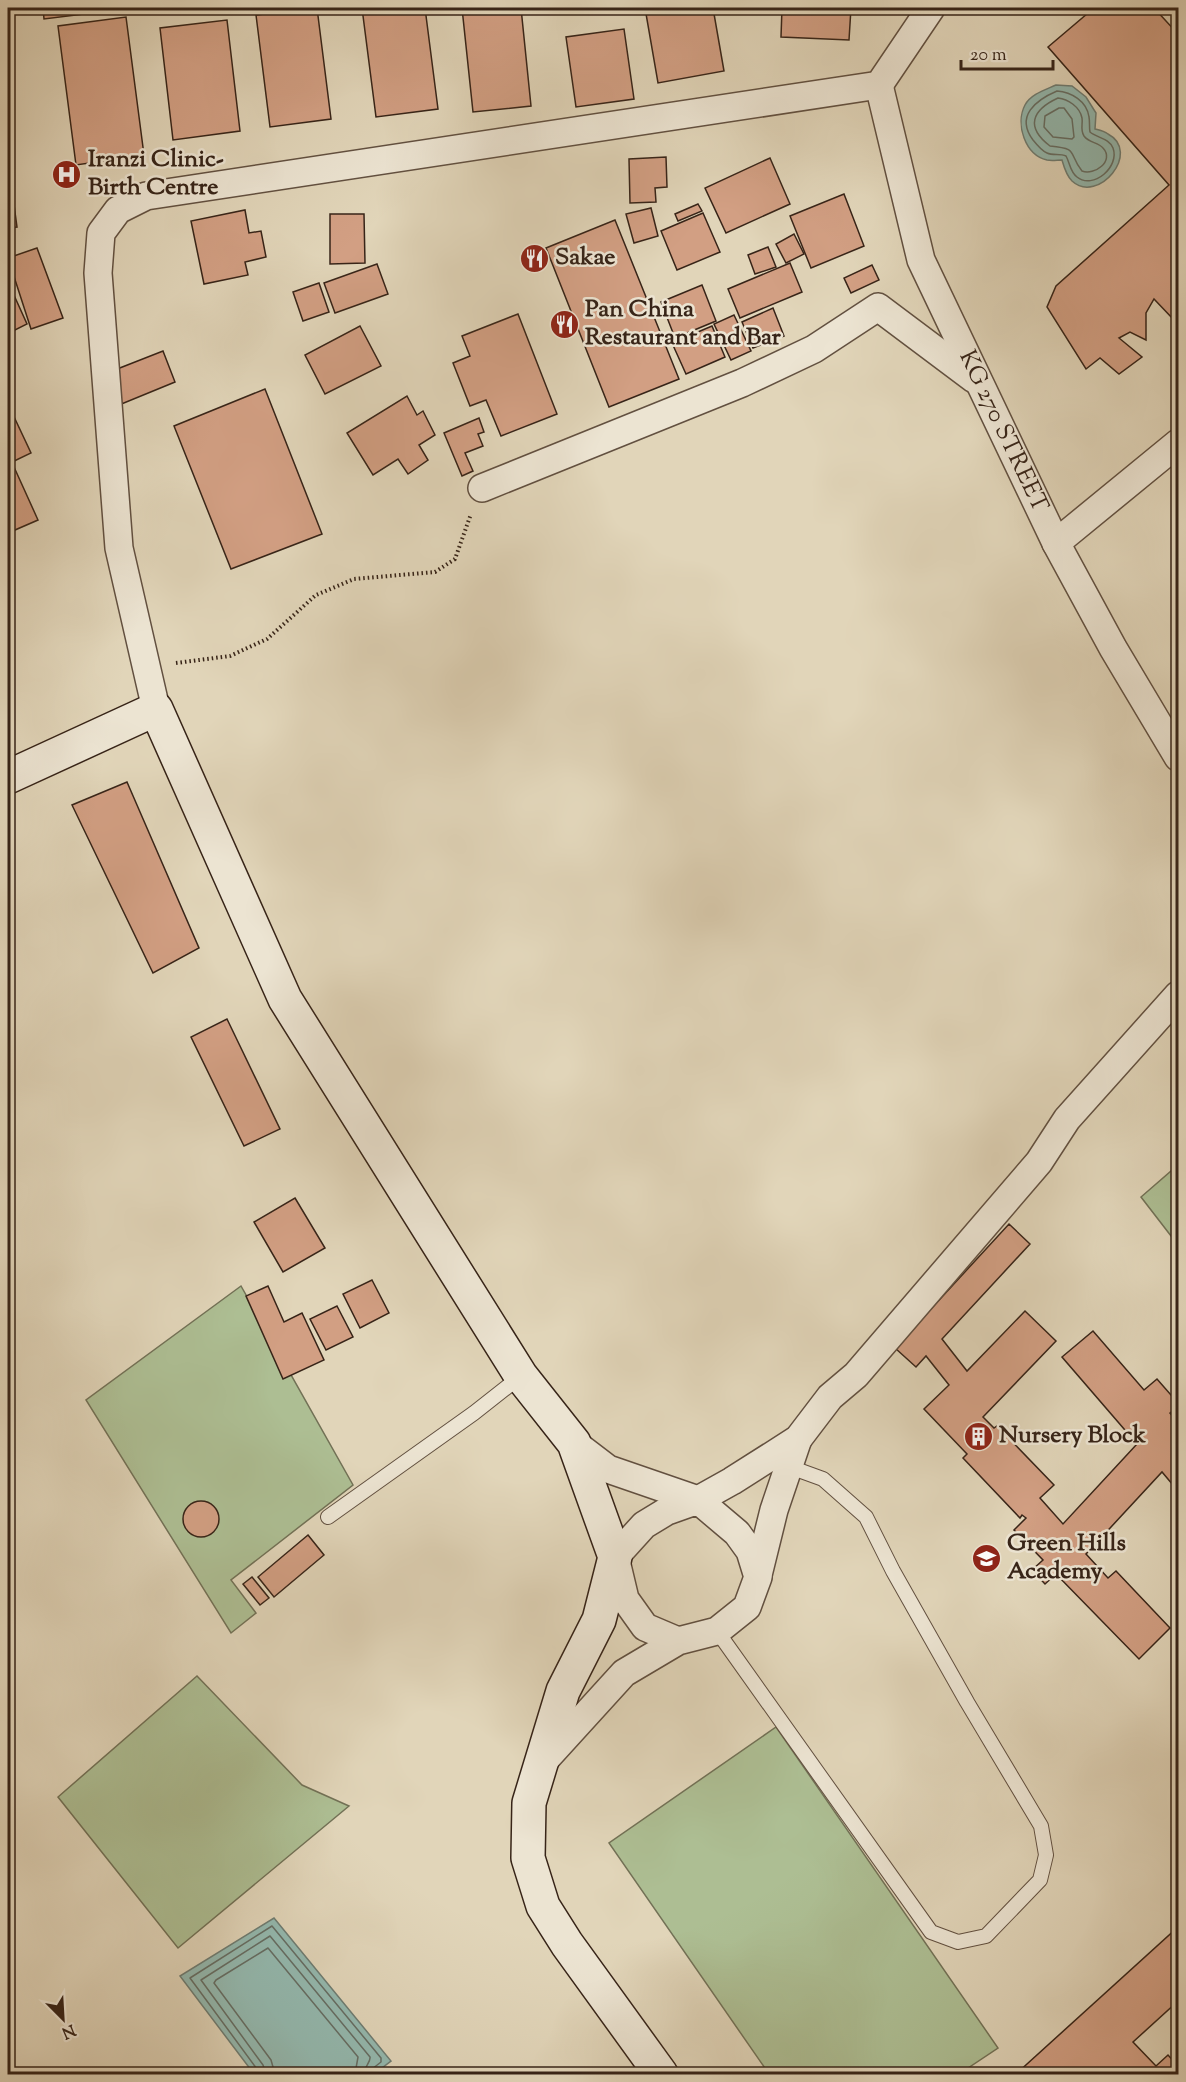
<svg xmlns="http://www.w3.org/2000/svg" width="1186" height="2082" font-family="'Sorts Mill Goudy',serif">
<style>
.green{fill:#adbe93;stroke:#727156;stroke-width:1.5}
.water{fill:#94b9af;stroke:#6f7d73;stroke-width:1.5}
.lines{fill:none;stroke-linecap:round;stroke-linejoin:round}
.shore{stroke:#666e64;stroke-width:1.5}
.building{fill:#d29f83;stroke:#372418;stroke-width:1.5}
.lane-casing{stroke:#625040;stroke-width:16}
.street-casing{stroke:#625040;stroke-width:30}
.secondary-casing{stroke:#372418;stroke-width:36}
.path{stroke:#372418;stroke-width:4;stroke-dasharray:1.5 3;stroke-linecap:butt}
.lane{stroke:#ece4d2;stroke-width:14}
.street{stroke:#ece4d2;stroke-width:27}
.secondary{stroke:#ece4d2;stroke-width:33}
.labels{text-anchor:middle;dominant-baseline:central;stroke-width:5;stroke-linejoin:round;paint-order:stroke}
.poi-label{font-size:24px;font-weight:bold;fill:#372418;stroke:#ece4d2;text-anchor:start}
.street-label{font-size:24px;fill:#372418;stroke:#ece4d2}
</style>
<rect width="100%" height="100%" fill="#e1d5b9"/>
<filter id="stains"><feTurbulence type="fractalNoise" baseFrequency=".00333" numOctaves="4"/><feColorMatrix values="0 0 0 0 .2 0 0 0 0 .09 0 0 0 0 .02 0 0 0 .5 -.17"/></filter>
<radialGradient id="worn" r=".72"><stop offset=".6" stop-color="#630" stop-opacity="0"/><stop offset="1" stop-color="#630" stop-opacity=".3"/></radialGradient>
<!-- green -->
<g class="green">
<path d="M 1178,1165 L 1178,1245 L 1141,1197 Z"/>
<path d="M 241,1286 L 353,1485 L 231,1580 L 256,1613 L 231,1633 L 86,1400 Z"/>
<path d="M 197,1676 L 302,1785 L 349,1806 L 178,1948 L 58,1797 Z"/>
<path d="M 776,1727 L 998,2048 L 959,2074 L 769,2074 L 609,1843 Z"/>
</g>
<!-- water -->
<g class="water">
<path d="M 1056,85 L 1072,86 L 1086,97 L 1096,113 L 1095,129 C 1099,130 1104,131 1108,134 C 1142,152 1098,205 1072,181 C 1066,175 1064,167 1062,160 C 1057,160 1052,161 1047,160 C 1025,155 1015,124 1025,105 C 1031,94 1045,90 1056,85 Z"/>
<path d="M 274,1918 L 391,2061 L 374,2074 L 254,2074 L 180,1976 Z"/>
</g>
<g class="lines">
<!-- shore -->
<g class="shore">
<path d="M 1057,91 C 1071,92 1087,101 1089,117 C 1090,122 1089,127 1090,132 C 1097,138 1109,138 1113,148 C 1120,167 1093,190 1077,177 C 1070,172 1070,163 1066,156 C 1060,153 1053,156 1047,153 C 1042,151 1037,145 1033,140 C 1015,116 1036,100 1057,91 Z"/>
<path d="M 1058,98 C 1068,99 1080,107 1082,118 C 1083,124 1080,130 1084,136 C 1089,143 1098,142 1103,148 C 1115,161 1094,176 1082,171 C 1067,152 1080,149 1050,146 C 1025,127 1032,110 1058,98 Z"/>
<path d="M 1059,108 L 1064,108 L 1072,119 L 1074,137 L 1072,139 L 1053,137 L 1044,127 L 1045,116 Z"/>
<path d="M 258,2074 L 257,2069 L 190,1978 L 272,1926 L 381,2058 L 381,2062 L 372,2069 L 371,2074"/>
<path d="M 266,2074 L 263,2065 L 201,1980 L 270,1936 L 370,2057 C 371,2062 364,2067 364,2074"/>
<path d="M 275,2074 L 271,2060 L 214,1983 L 216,1980 L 268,1948 L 358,2057 L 355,2074"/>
</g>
</g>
<!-- building -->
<g class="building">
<path d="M 43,8 L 133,8 L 44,19 Z"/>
<path d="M 317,8 L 331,119 L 270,127 L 256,15 Z"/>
<path d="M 362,8 L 425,8 L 438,109 L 376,117 Z"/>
<path d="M 462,8 L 521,8 L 531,106 L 473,112 Z"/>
<path d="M 645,8 L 713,8 L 724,71 L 658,83 Z"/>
<path d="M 782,8 L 851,8 L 849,40 L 781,37 Z"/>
<path d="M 1094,8 L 1154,8 L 1178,34 L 1178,317 L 1175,321 L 1154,299 L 1146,313 L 1146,340 L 1130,332 L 1119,338 L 1142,357 L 1119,374 L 1100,358 L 1086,369 L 1047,307 L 1056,286 L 1169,185 L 1048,47 Z"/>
<path d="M 126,17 L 144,155 L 76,165 L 58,26 Z"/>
<path d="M 227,20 L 240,131 L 173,140 L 160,28 Z"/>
<path d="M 624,29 L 634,99 L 576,107 L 566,37 Z"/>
<path d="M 666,157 L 667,187 L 655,188 L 656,202 L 630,203 L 629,159 Z"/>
<path d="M 770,158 L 790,204 L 726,233 L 705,188 Z"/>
<path d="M 8,160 L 17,227 L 8,228 Z"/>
<path d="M 844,194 L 864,246 L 811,268 L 790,216 Z"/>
<path d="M 698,204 L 702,211 L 678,221 L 675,214 Z"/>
<path d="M 651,208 L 658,236 L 634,243 L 626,214 Z"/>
<path d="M 245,210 L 249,233 L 261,231 L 266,257 L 245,262 L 248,275 L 204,284 L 191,221 Z"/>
<path d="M 703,213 L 720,252 L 677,270 L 661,231 Z"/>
<path d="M 330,214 L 364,214 L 365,263 L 330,264 Z"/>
<path d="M 615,220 L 679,379 L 609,407 L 546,248 Z"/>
<path d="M 794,234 L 804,254 L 786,263 L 776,244 Z"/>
<path d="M 768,247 L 776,267 L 755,274 L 748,255 Z"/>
<path d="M 37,248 L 63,318 L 31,329 L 8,258 Z"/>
<path d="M 790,263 L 802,292 L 740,318 L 728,289 Z"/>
<path d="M 377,264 L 388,294 L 335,313 L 324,283 Z"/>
<path d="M 872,265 L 879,280 L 851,293 L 844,278 Z"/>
<path d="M 8,282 L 27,324 L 9,333 L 8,331 Z"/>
<path d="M 319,283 L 329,312 L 303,321 L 293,292 Z"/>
<path d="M 702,285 L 716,321 L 675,338 L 661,302 Z"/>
<path d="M 773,308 L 784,336 L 753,348 L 742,322 Z"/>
<path d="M 518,314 L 557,414 L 501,436 L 486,400 L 470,406 L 453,363 L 470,356 L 462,336 Z"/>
<path d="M 734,315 L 751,351 L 731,360 L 714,324 Z"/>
<path d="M 360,326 L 381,366 L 325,394 L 305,355 Z"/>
<path d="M 712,326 L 725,357 L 686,374 L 672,343 Z"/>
<path d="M 163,351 L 175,382 L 119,405 L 107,373 Z"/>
<path d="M 265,389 L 322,534 L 231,569 L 174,426 Z"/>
<path d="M 407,396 L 417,415 L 423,411 L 435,435 L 419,445 L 428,460 L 408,474 L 398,459 L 373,475 L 347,433 Z"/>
<path d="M 8,404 L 31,453 L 8,464 Z"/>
<path d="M 479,418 L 484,432 L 478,434 L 483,446 L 465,453 L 473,471 L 462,476 L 444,433 Z"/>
<path d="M 14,467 L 38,520 L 8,533 L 8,470 Z"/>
<path d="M 127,782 L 199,948 L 153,973 L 72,805 Z"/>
<path d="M 227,1019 L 280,1129 L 244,1146 L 191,1037 Z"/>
<path d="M 295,1198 L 325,1248 L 283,1272 L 254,1222 Z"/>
<path d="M 1009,1224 L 1030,1244 L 942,1339 L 967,1371 L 1025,1311 L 1056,1341 L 983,1417 L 994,1428 L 997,1426 L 1054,1485 L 1040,1498 L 1063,1524 L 1137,1444 L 1062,1357 L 1093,1331 L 1144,1390 L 1157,1379 L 1178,1403 L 1178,1406 L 1170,1413 L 1178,1423 L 1178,1491 L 1162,1472 L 1086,1554 L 1108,1578 L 1116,1571 L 1170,1628 L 1139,1659 L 1056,1574 L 1045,1584 L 1032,1570 L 1043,1560 L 1014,1530 L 1026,1518 L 1022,1515 L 1020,1518 L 963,1458 L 967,1454 L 924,1409 L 949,1385 L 926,1356 L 916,1367 L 895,1348 Z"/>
<path d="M 372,1280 L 389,1313 L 360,1328 L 343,1294 Z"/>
<path d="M 268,1286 L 284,1322 L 302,1313 L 324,1360 L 283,1379 L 246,1296 Z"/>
<path d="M 337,1306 L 353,1337 L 326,1350 L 310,1319 Z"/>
<circle cx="201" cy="1519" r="18"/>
<path d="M 308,1535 L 324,1555 L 274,1597 L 258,1577 Z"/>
<path d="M 252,1577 L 269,1598 L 260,1605 L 243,1584 Z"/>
<path d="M 1178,1927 L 1178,2004 L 1177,2002 L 1133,2042 L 1156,2066 L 1168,2055 L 1178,2066 L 1178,2074 L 1108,2074 L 1103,2069 L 1098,2074 L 1016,2074 Z"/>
</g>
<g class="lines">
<defs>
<g id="lane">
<path d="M 328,1517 L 474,1413 L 521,1376"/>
<path d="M 717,1631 L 931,1932 L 958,1942 L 986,1936 L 1040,1880 L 1046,1855 L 1041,1826 L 967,1702 L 893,1571 L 866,1517 L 823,1479 L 790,1467"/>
</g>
<g id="street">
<path id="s1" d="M 879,85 L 921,260 L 1056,543 L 1113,648 L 1178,757"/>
<path d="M 482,488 L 742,383 L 814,349 L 878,307 L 974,379"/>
<path d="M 1056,543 L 1178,443"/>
<path d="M 156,709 L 119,548 L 98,273 L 101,233 L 118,210 L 146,196 L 879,85 L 931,8"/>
<path d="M 574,1443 L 608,1469 L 698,1500 L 732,1481 L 798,1439 L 830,1397 L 856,1375 L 1039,1162 L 1067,1119 L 1178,995"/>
<path d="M 758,1575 L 774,1510 L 798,1439"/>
<path d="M 543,1762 L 624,1673 L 678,1641 L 717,1631 L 747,1607 L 758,1577 L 750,1551 L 737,1533 L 698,1500 L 667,1511 L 644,1525 L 615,1557 L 625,1599 L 645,1627 L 678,1641"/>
</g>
<path id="secondary" d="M 8,777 L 156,709 L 285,999 L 521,1376 L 574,1443 L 615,1557 L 599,1620 L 563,1691 L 529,1803 L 528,1858 L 543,1906 L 567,1944 L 661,2074"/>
</defs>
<!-- lane casing -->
<use href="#lane" class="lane-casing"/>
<!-- street casing -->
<use href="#street" class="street-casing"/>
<!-- secondary casing -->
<use href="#secondary" class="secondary-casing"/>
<!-- path -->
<path class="path" d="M 176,663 L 230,656 L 267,639 L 316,595 L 354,579 L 435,572 L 455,559 L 471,514"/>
<!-- lane -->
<use href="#lane" class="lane"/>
<!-- street -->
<use href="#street" class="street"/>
<!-- secondary -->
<use href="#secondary" class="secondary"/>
</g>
<!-- icons -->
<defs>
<symbol id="hospital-disc" viewBox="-11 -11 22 22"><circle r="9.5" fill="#8f2418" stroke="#ece4d2"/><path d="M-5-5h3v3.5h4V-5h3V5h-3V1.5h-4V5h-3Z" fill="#fff"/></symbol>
<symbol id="restaurant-disc" viewBox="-11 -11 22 22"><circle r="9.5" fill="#8f2418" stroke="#ece4d2"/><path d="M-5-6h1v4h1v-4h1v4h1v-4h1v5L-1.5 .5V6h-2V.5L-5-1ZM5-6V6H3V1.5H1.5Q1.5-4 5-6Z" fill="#fff"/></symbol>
<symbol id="building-disc" viewBox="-11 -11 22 22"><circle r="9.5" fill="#8f2418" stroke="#ece4d2"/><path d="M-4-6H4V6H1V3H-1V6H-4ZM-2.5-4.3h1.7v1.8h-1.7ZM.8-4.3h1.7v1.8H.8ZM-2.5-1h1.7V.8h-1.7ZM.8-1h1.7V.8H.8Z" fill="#fff"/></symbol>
<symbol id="school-disc" viewBox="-11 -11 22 22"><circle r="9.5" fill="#8f2418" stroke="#ece4d2"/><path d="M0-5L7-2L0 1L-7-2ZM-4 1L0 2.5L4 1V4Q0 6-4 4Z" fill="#fff"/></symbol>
</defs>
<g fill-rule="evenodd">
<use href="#hospital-disc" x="50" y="158" width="33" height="33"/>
<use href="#restaurant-disc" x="518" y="242" width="33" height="33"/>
<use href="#restaurant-disc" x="548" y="308" width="33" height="33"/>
<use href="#building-disc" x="962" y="1420" width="33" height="33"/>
<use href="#school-disc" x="970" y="1542" width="33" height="33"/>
</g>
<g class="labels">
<!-- poi labels -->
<g class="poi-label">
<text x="88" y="160">Iranzi Clinic-<tspan x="88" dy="28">Birth Centre</tspan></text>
<text x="555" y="258">Sakae</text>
<text x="585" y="310">Pan China<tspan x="585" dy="28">Restaurant and Bar</tspan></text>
<text x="999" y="1436">Nursery Block</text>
<text x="1007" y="1544">Green Hills<tspan x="1007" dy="28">Academy</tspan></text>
</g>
<!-- street labels -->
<g class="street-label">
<text stroke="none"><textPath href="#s1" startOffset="370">KG 270 STREET</textPath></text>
</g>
</g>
<!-- margin -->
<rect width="1186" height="2082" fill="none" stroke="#e1d5b9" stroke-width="30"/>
<rect x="9" y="9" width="1168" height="2064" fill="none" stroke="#372418" stroke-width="3"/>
<rect x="15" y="15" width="1156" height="2052" fill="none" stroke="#372418" stroke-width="1.5"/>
<!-- north arrow -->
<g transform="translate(63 2019) rotate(156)" stroke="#ece4d2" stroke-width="4.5" paint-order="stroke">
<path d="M0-4.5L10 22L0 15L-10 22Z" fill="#372418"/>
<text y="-9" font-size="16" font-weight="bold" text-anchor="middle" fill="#372418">N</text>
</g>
<!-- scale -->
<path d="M961 60v9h92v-9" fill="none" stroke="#372418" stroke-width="3"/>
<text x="970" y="60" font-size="18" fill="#372418" stroke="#ece4d2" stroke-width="4.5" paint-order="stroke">20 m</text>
<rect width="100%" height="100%" filter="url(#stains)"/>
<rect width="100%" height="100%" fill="url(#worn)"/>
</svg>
